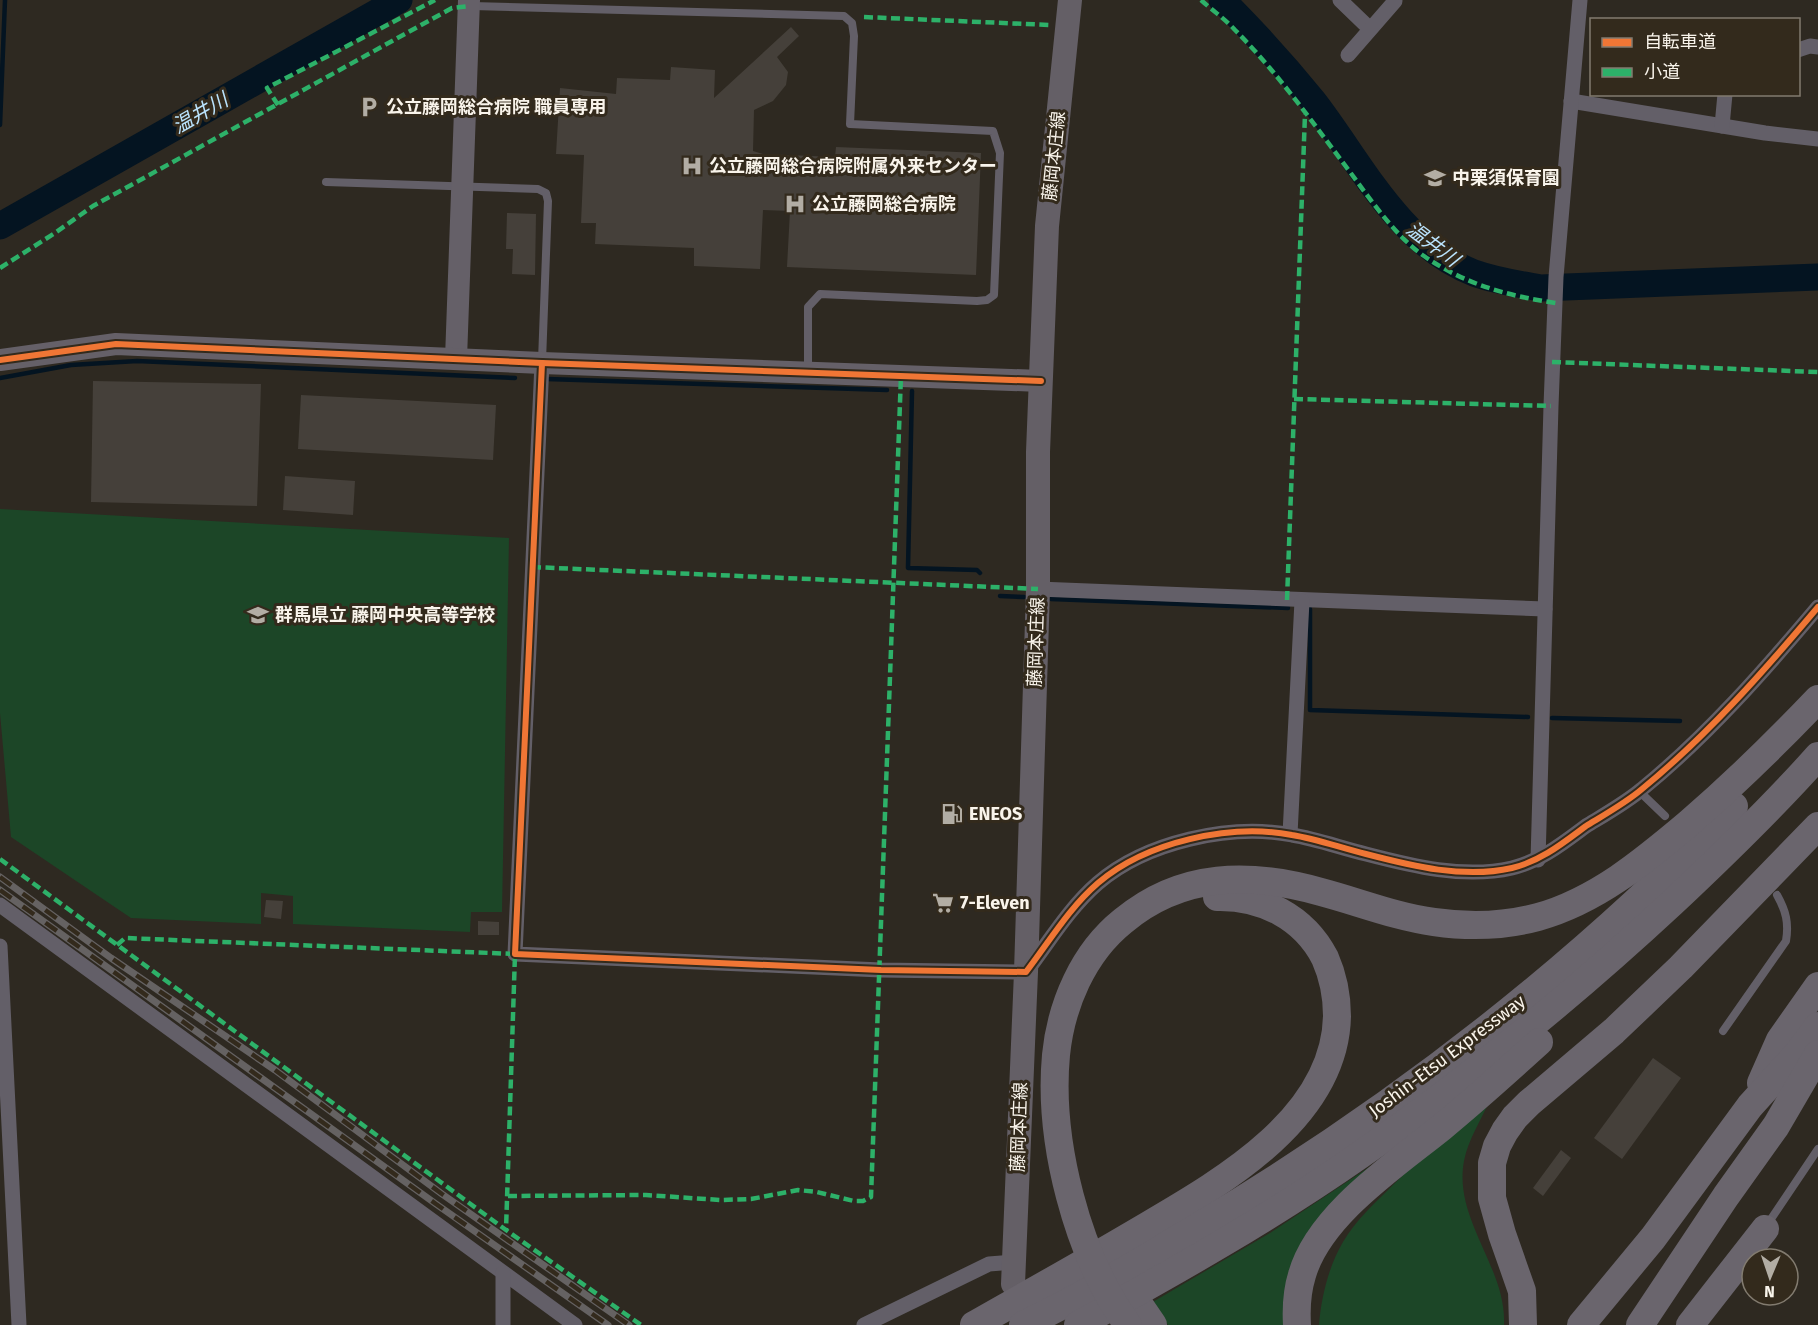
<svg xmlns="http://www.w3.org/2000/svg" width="1818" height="1325" font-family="'Fira Sans','Noto Sans JP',sans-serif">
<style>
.green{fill:#1c4627}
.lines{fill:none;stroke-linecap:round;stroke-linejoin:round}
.stream{stroke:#041421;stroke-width:4.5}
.river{stroke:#041421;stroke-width:27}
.building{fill:#45403a}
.lane{stroke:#635f68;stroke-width:8}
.street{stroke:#635f68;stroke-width:15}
.secondary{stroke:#656068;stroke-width:22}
.primary{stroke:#645f66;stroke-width:24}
.highway{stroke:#6a656d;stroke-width:28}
.rail-casing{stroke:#656262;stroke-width:7}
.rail{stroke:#332a1c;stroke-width:4.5;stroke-dasharray:14;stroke-linecap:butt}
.quiet{stroke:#2db169;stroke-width:4.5;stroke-dasharray:9 4.5;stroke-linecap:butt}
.cycleway-casing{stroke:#332a1c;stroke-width:10}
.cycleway{stroke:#f07635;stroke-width:6}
.labels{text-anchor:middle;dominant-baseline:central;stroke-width:6;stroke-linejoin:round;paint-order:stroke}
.poi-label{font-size:18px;font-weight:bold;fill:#f9f4eb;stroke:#332a1c;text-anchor:start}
.street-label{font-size:18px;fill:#f9f4eb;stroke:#332a1c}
.water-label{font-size:20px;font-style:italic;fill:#bae3fd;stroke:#332a1c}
</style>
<rect width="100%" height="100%" fill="#2e2921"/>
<!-- green -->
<g class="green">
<path d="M 0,509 L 509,538 L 502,912 L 471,912 L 470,932 L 293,924 L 293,896 L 261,893 L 261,924 L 131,918 L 11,837 L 0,713 Z"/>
<path d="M 1491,1098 C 1482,1118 1468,1140 1464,1161 C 1453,1219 1507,1268 1504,1325 L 1319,1325 C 1321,1298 1329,1265 1343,1242 C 1356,1220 1374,1204 1392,1186 C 1423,1155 1457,1127 1491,1098 Z"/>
<path d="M 1404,1144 L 1362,1179 L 1286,1325 L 1168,1325 L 1151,1303 L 1270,1233 Z"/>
</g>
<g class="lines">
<!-- stream -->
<g class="stream">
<path d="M 0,125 L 5,0"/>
<path d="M 0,378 L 71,365 L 137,361 L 515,378"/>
<path d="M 547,379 L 887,390"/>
<path d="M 912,391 L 908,568 L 977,570 L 980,573"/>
<path d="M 1000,596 L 1024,597"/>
<path d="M 1051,599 L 1288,608"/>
<path d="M 1310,609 L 1310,710 L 1528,717"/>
<path d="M 1552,718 L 1680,721"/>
</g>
<!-- river -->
<g class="river">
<path d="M 1222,0 C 1254,32 1285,66 1314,102 C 1361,163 1398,243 1474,273 C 1496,281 1518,284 1541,288 L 1818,277"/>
<path d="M 0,226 L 399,0"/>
</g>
</g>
<!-- building -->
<g class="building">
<path d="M 791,27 L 799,36 L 777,57 L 788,72 L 786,85 L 773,101 L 754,110 L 753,151 L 763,154 L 835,157 L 836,147 L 981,153 L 976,275 L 787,267 L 790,211 L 763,210 L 760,269 L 694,266 L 694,248 L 595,244 L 596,223 L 581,223 L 584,155 L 556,154 L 560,88 L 616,94 L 617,78 L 670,80 L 671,67 L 715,70 L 714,98 Z"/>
<path d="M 507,213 L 536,214 L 535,275 L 512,274 L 513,249 L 506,249 Z"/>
<path d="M 93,381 L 261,384 L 257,506 L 91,502 Z"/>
<path d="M 301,395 L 496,405 L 493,460 L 298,449 Z"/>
<path d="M 285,476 L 355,481 L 353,515 L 283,510 Z"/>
<path d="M 266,900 L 283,901 L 281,919 L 264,917 Z"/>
<path d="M 478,921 L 499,922 L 499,935 L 478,935 Z"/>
<path d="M 1653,1058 L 1681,1078 L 1622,1159 L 1594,1138 Z"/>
<path d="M 1561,1150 L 1571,1158 L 1543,1196 L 1533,1188 Z"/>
</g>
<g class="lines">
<!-- lane -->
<g class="lane">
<path d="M 472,6 L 844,16 L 852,23 L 854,36 L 850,124 L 993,131 L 1000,153 L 994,295 L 987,300 L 977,301 L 820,294 L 808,307 L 808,370"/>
<path d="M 326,182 L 538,189 L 546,193 L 548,201 L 542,361"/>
<path d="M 1640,792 L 1665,816"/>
<path d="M 1723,1031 L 1786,941 C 1789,923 1786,911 1777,895"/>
<path d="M 1767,1225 L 1818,1149"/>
</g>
<!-- street -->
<g class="street">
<path d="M 1340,0 L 1369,28"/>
<path d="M 1798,50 L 1810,46 L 1818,47"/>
<path d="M 1348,55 L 1395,1"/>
<path d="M 1571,101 L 1765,133 L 1818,139"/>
<path d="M 1722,126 L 1725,94"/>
<path d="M 542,363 L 515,954 L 881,970 L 1026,972 C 1049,942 1069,908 1098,883 C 1146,842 1230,823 1292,835 C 1317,839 1341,848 1366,854 C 1412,866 1464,879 1512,868 C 1541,861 1563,843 1586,826 C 1604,815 1627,802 1642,789 C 1707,736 1764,671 1818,607"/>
<path d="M 1038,589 L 1545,609"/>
<path d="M 1290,834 L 1302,601"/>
<path d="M 1538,860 L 1551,406 L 1556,277 L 1580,0"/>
<path d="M 0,905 L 575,1325"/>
<path d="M 0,946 L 19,1325"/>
<path d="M 503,1325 L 503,1273"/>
<path d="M 864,1325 L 989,1264 L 1014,1262"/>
</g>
<!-- secondary -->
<g class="secondary">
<path d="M 456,359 L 469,0"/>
<path d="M 0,360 L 116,344 L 542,363 L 1041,381"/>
</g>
<!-- primary -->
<path class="primary" d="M 1013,1284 L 1026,972 L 1038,589 L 1038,452 L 1047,226 L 1070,0"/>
<!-- highway -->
<g class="highway">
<path d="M 1761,1083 L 1780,1040 L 1818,986"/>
<path d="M 1115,1263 L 1125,1284 L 1153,1325"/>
<path d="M 974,1325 C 1025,1296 1077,1267 1128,1237 C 1209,1189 1335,1124 1337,1016 C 1337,996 1333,976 1325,958 C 1304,917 1262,896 1217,897"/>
<path d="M 1023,1325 C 1084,1296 1143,1260 1201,1225 C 1395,1109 1576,969 1734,806"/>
<path d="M 1078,1325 C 1174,1272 1270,1218 1360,1155 C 1470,1079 1574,994 1672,903 C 1722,856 1772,808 1818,756"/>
<path d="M 1128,1325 C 1077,1255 1048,1141 1056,1055 C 1061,1005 1083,953 1123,921 C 1182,872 1250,872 1321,892 C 1359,902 1396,917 1434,922 C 1469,927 1505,926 1538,917 C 1596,901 1644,861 1689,823 C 1734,784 1777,742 1818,699"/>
<path d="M 1297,1325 C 1296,1308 1297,1291 1302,1275 C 1319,1215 1395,1165 1442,1127 C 1475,1100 1507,1071 1539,1042"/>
<path d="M 1523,1325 L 1522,1291 L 1502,1234 L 1492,1198 L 1492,1163 L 1497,1146 L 1505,1131 L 1515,1117 L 1529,1103 L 1614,1031 L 1681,967 L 1818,826"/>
<path d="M 1581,1325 L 1653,1238 L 1750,1106 L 1799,1052 L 1818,1026"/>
<path d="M 1640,1325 L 1726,1196 L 1776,1126 L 1818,1054"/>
<path d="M 1690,1325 L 1765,1229"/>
</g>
<defs>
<g id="rail">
<path d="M 0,877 L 111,958 L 275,1070 L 442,1194 L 629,1325"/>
<path d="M 0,890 L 436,1204 L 608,1325"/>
</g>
</defs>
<!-- rail casing -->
<use href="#rail" class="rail-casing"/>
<!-- rail -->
<use href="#rail" class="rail"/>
<!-- quiet -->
<g class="quiet">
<path d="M 1201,0 C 1212,10 1225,19 1235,30 C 1274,69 1308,116 1341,160 C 1364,190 1393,235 1424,256 C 1464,284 1508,296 1556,303"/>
<path d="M 864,17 L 1050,25"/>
<path d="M 278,105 L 267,88 L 435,0"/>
<path d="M 0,268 L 55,233 L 93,206 L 452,8 L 470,6"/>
<path d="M 1552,362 L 1818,372"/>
<path d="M 1294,399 L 1551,406"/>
<path d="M 532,567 L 1038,589"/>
<path d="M 1287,600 L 1305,114"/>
<path d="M 0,859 L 506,1230 L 641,1325"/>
<path d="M 117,945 L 125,938 L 515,954 L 506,1230"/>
<path d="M 508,1196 L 646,1195 L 720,1200 L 751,1199 L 798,1190 L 817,1192 L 854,1201 L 863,1201 L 871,1197 L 901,375"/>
</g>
<defs>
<g id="cycleway">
<path d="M 0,360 L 116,344 L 542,363 L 1041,381"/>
<path d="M 542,363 L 515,954 L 881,970 L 1026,972 C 1049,942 1069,908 1098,883 C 1146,842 1230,823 1292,835 C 1317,839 1341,848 1366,854 C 1412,866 1464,879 1512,868 C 1541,861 1563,843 1586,826 C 1604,815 1627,802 1642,789 C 1707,736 1764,671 1818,607"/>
</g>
</defs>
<!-- cycleway casing -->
<use href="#cycleway" class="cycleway-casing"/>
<!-- cycleway -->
<use href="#cycleway" class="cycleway"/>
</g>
<!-- icons -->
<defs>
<symbol id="parking-bare" viewBox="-9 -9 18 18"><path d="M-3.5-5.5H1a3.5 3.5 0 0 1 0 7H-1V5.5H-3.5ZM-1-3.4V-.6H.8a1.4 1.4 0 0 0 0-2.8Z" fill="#b2ada4" stroke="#332a1c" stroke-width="2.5" paint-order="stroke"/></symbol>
<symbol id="hospital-bare" viewBox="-9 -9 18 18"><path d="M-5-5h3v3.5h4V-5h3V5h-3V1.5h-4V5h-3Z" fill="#b2ada4" stroke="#332a1c" stroke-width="2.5" paint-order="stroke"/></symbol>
<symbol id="school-bare" viewBox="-9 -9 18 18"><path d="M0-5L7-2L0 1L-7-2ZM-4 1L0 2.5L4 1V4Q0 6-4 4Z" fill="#b2ada4" stroke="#332a1c" stroke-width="2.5" paint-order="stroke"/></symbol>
<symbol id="fuel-bare" viewBox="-9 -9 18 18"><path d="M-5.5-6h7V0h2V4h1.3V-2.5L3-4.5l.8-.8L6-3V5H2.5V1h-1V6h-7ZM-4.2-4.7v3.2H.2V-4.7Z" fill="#b2ada4" stroke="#332a1c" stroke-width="2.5" paint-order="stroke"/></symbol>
<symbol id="supermarket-bare" viewBox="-9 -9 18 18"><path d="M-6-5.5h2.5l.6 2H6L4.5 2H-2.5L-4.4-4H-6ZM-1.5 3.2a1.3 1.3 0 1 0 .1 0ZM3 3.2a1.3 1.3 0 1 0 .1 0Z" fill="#b2ada4" stroke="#332a1c" stroke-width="2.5" paint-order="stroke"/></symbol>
</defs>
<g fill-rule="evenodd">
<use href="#parking-bare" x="354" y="92" width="30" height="30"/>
<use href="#hospital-bare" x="677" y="151" width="30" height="30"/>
<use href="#school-bare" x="1420" y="163" width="30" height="30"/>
<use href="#hospital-bare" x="780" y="189" width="30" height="30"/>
<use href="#school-bare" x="243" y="600" width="30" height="30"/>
<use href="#fuel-bare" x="937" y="799" width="30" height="30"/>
<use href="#supermarket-bare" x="928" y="888" width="30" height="30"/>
</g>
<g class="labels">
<!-- poi labels -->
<g class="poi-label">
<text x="386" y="107">公立藤岡総合病院 職員専用</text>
<text x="709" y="166">公立藤岡総合病院附属外来センター</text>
<text x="1452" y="178">中栗須保育園</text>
<text x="812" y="204">公立藤岡総合病院</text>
<text x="275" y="615">群馬県立 藤岡中央高等学校</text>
<text x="969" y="814">ENEOS</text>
<text x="960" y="903">7-Eleven</text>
</g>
<!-- street labels -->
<g class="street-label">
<text transform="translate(1054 156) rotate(-84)">藤岡本庄線</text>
<text transform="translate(1036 642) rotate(-88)">藤岡本庄線</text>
<text transform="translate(1447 1056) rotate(-37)">Joshin-Etsu Expressway</text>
<text transform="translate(1019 1127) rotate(-88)">藤岡本庄線</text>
</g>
<!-- water labels -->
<g class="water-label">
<text transform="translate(200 113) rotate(-30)">温井川</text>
<text transform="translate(1433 244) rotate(37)">温井川</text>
</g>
</g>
<!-- legend -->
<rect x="1590" y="18" width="210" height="78" fill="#332a1c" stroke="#827b6f" stroke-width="1.5"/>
<rect x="1602" y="38" width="30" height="9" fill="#f07635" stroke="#827b6f" stroke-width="1.5"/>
<text x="1644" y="48" font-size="18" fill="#f9f4eb">自転車道</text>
<rect x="1602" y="68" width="30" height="9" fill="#2db169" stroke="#827b6f" stroke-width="1.5"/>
<text x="1644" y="78" font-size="18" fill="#f9f4eb">小道</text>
<!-- north arrow -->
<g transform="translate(1770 1277) rotate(182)"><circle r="28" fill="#332a1c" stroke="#827b6f" stroke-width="1.5"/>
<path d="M0-4.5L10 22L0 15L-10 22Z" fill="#b2ada4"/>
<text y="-9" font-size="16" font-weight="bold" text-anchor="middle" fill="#f9f4eb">N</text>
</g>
</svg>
